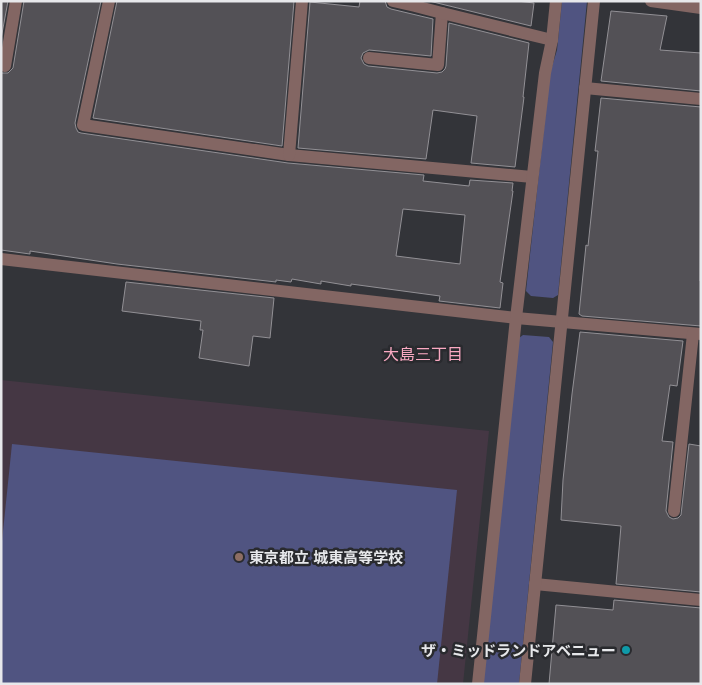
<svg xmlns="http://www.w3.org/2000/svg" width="702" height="685" font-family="Arial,'Noto Sans JP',sans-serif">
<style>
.education{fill:#453744}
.green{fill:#505481}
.building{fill:#535156;stroke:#929095;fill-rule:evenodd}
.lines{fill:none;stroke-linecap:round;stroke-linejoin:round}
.service{stroke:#836663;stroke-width:12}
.minor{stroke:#836663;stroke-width:12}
.education-dot{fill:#8d6e63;stroke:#292a2e;stroke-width:2}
.culture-dot{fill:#0f9aa8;stroke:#292a2e;stroke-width:2}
.labels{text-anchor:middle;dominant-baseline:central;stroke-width:5;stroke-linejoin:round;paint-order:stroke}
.poi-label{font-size:15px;font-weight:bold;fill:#e7e8eb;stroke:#292a2e;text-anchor:start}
.neighbourhood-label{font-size:16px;fill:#faa9c2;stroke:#292a2e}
</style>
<rect width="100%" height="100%" fill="#333439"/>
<!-- education -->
<path class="education" d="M 1,380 L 489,431 L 463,684 L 1,684 Z"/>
<!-- green -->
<g class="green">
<path d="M 562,1 L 587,1 L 558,295 L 553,298 L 531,296 L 526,291 L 550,73 L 557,50 Z"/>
<path d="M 523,335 L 549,337 L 553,342 L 519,684 L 483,684 L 519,338 Z"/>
<path d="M 12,444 L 457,490 L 437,684 L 1,684 L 1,551 Z"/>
</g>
<!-- building -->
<g class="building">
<path d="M 1,1 L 8,1 L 1,39 Z"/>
<path d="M 24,1 L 101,1 L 75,123 L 76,128 L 78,132 L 81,133 L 288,163 L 424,175 L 423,181 L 469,186 L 470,180 L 513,183 L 512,191 L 513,191 L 500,282 L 503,283 L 500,308 L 439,301 L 440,296 L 351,284 L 351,286 L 321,281 L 321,284 L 292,279 L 291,282 L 276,280 L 276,282 L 117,264 L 30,251 L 30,254 L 1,250 L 1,73 L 8,73 L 13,68 ZM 403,209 L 465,215 L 460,264 L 396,256 Z"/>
<path d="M 117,1 L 294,1 L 282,146 L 93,118 Z"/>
<path d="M 360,1 L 385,1 L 387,7 L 391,9 L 433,19 L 431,56 L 369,50 L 363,53 L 361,58 L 364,64 L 368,66 L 437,73 L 442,72 L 445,69 L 446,66 L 449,23 L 529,43 L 523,97 L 524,97 L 515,167 L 471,163 L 477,116 L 433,110 L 426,159 L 298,148 L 310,2 L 359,7 Z"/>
<path d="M 429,1 L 517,1 L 534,3 L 531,26 Z"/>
<path d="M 611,11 L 667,16 L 660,50 L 701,53 L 701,91 L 601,81 Z"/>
<path d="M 601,98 L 701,107 L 700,281 L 701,282 L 701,326 L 582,316 L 579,314 L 586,245 L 588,246 L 598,151 L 595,151 Z"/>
<path d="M 126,282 L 274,298 L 270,338 L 253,336 L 249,366 L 199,358 L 203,330 L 200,330 L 201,321 L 122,311 Z"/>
<path d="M 580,332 L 683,341 L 677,386 L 670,385 L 662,441 L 673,442 L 666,511 L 669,517 L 673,519 L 678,518 L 681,515 L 689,444 L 701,446 L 701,592 L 616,584 L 621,526 L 561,520 L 563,480 L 572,394 Z"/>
<path d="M 614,600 L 701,608 L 701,684 L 549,684 L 556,605 L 613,610 Z"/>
</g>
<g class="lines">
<!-- service -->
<g class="service">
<path d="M 109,1 L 83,125 L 289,155 L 532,177"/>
<path d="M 651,1 L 701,8"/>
<path d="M 369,58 L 438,65 L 442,13"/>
<path d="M 5,66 L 16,1"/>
<path d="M 585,88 L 701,99"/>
<path d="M 289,155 L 302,1"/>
<path d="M 1,259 L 516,318 L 701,334"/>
<path d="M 674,511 L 693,334"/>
<path d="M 535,584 L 701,600"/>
</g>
<!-- minor -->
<g class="minor">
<path d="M 393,1 L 415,6 L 442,13 L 552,40"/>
<path d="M 478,684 L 516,318 L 545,73 L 552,40 L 556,1"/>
<path d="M 525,684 L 594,1"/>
</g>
</g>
<!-- markers -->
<circle class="education-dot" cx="239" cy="557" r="5"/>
<circle class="culture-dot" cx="626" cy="650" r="5"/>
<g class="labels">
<!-- poi labels -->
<g class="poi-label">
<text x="249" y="557">東京都立 城東高等学校</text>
<text x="616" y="650" text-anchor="end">ザ・ミッドランドアベニュー</text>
</g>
<!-- neighbourhood labels -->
<g class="neighbourhood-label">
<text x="423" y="354">大島三丁目</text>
</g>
</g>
<!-- border -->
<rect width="702" height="685" fill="none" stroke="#e7e8eb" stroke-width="5"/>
</svg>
